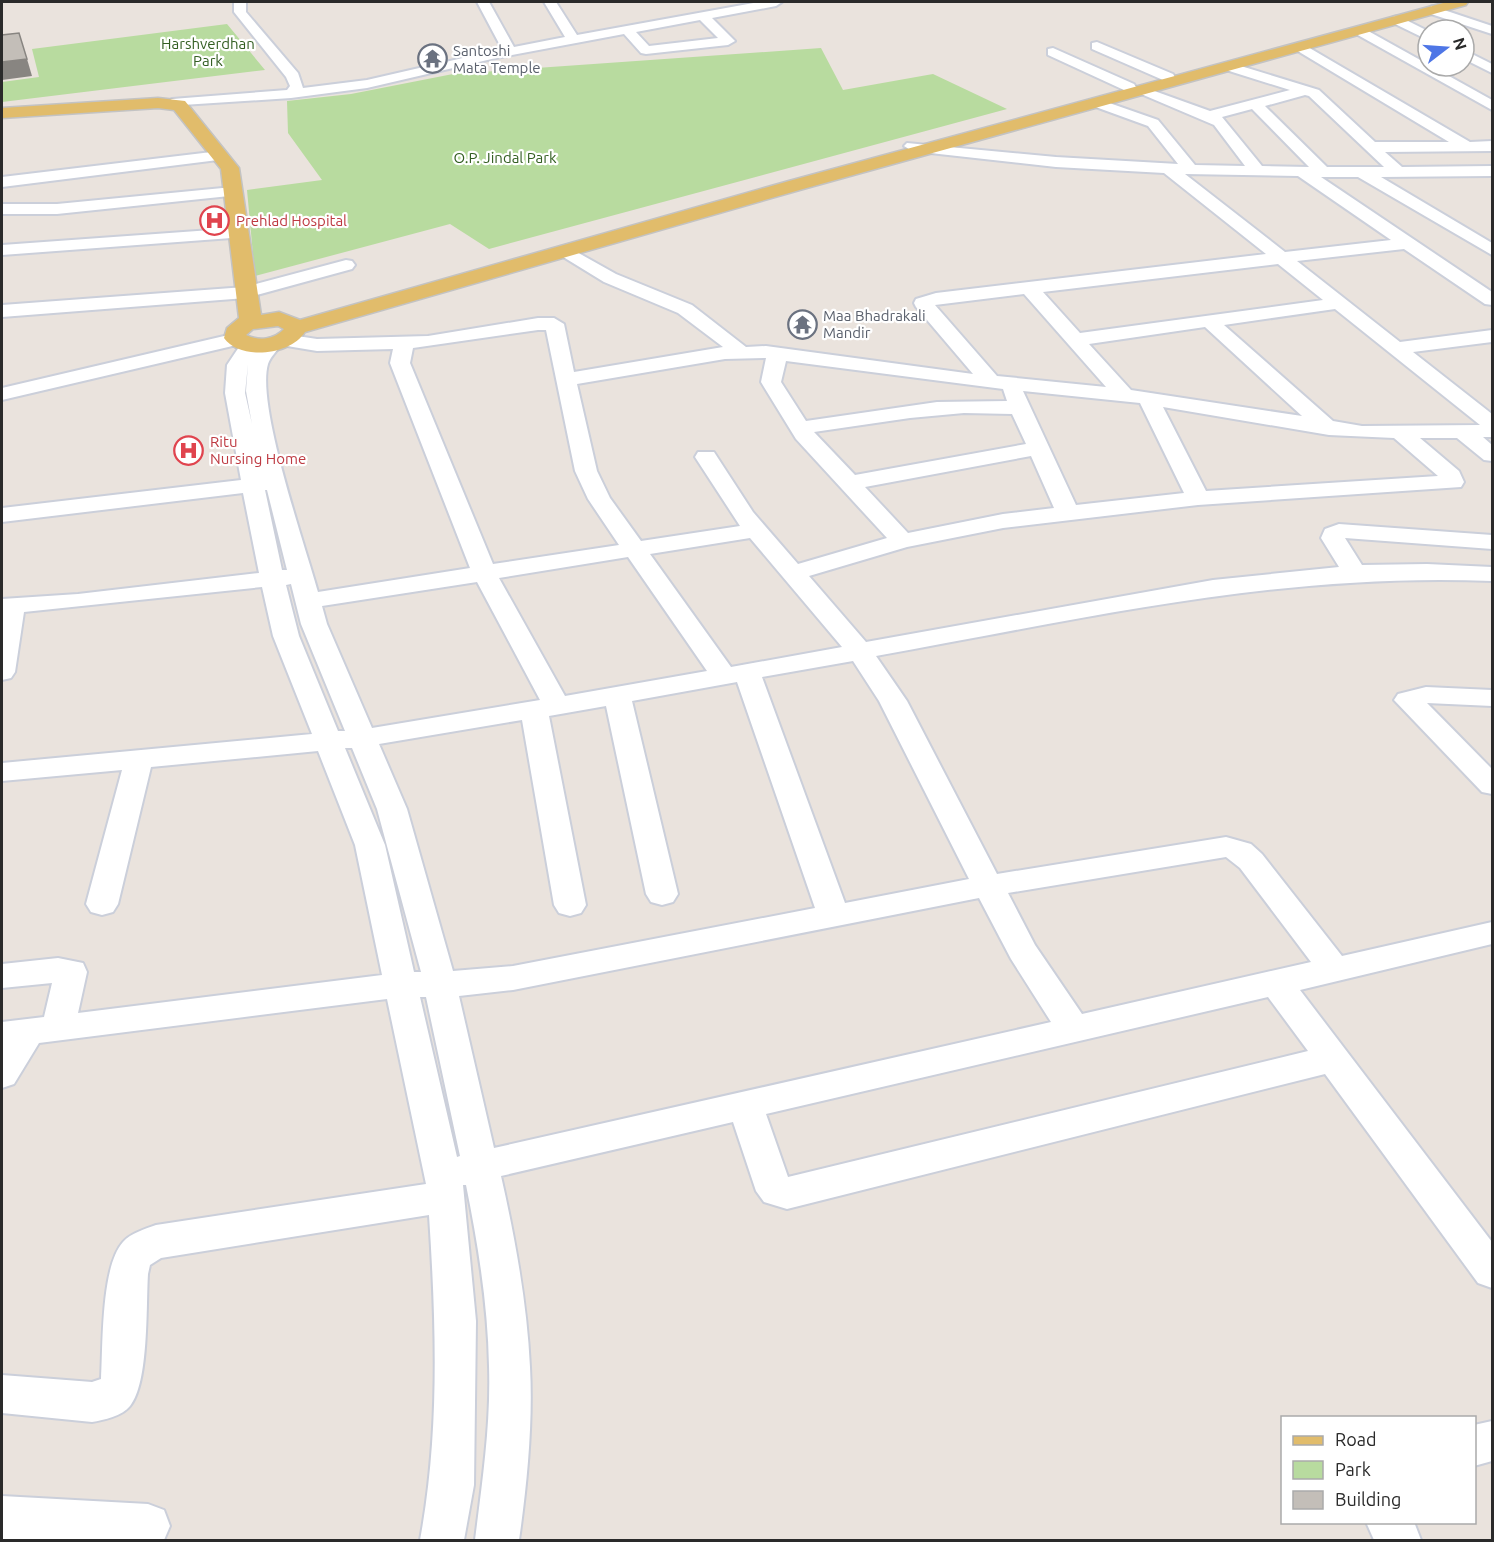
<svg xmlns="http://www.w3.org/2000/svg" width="1494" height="1542" font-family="Ubuntu,sans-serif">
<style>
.green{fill:#b8db9f}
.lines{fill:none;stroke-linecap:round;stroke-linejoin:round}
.minor-casing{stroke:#cbcfda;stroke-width:4}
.major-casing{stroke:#c3c3c3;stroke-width:3}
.minor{fill:#fff;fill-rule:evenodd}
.major{fill:#e1bc6b;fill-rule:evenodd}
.shaded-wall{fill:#888581}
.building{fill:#c3beb8;stroke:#888581;stroke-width:1.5}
.labels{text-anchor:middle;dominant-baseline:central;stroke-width:4.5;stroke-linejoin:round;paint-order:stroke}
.far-park-label{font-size:15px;fill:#335e22;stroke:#fff}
.far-worship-label{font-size:15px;fill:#5b616d;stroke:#fff;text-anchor:start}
.far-health-label{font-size:15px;fill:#be3a42;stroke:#fff;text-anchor:start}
</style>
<rect width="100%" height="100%" fill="#eae3dd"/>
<!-- green -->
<g class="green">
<path d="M 227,24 L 265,70 L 2,102 L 2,82 L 39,77 L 32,49 Z"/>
<path d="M 821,48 L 843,90 L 933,74 L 1007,109 L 489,249 L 450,224 L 255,276 L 247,190 L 322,180 L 288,133 L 287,101 L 351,94 L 453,74 Z"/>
</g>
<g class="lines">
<defs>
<g id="minor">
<path d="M 234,2 L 246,2 L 246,12 L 298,73 L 303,88 L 367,80 L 502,49 L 477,2 L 489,2 L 514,47 L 565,37 L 544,2 L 556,2 L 577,35 L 759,2 L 782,2 L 776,6 L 712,18 L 735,41 L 728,45 L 646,54 L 641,53 L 624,34 L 496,58 L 367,88 L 291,98 L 167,106 L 165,103 L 172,99 L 287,90 L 290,86 L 286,77 L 234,12 ZM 700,20 L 718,38 L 649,46 L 636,32 Z"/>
<path d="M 1432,6 L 1492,26 L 1492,34 L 1428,13 L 1426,10 Z"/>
<path d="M 1398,16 L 1428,31 L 1428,40 L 1393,23 L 1393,17 Z"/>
<path d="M 1361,27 L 1492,100 L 1492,110 L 1356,34 L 1356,28 Z"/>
<path d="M 1097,42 L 1173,74 L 1175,77 L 1173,80 L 1163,80 L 1092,49 L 1092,43 Z"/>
<path d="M 1301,43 L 1470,142 L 1492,141 L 1492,151 L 1385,152 L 1402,167 L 1492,166 L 1492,176 L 1381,177 L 1492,243 L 1492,255 L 1358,177 L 1321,177 L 1492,292 L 1492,305 L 1485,304 L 1404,249 L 1297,261 L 1400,342 L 1492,330 L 1492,342 L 1413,352 L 1492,414 L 1492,437 L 1483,437 L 1492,445 L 1492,461 L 1484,460 L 1457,438 L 1420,438 L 1459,471 L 1464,482 L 1461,487 L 1198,505 L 1003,528 L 907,547 L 809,576 L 866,642 L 1213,580 L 1339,567 L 1321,538 L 1325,529 L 1339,524 L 1492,535 L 1492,549 L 1345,538 L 1362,565 L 1427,564 L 1492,567 L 1492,581 C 1282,572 1082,619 876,656 L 907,701 L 997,874 L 1226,837 L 1251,844 L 1262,854 L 1342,956 L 1492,922 L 1492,944 L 1300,990 L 1492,1242 L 1492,1288 L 1478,1283 L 1325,1074 L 787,1209 L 764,1202 L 756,1191 L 733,1122 L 501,1176 C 515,1238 527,1303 530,1367 C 533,1422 527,1485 519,1540 L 475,1540 C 482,1483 491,1424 489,1366 C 488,1306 478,1244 466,1185 L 463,1185 L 476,1321 L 474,1485 L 464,1540 L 420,1540 C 440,1433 436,1323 429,1215 L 161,1258 L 150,1265 L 148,1274 C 146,1306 149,1383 130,1406 C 122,1416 104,1420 92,1422 L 2,1413 L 2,1375 L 92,1382 L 101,1379 C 103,1345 101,1266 123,1242 C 131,1233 145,1229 156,1225 L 426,1184 L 387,999 L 39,1043 L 14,1084 L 2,1088 L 2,1022 L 44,1017 L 52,983 L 2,988 L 2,964 L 58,958 L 83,963 L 87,972 L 78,1013 L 382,975 L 355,845 L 318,751 L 151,767 L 118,904 L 113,912 L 102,915 L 91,912 L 86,904 L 122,770 L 2,781 L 2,763 L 312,734 L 273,636 L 262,587 L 24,612 L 15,672 L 11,678 L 2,680 L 2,599 L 78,594 L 259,573 L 243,493 L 2,522 L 2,508 L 241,480 L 225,393 L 227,365 L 241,344 L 2,400 L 2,388 L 237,333 L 244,335 L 246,340 L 257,341 L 260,345 L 255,353 L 265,340 L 284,334 L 317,339 L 428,336 L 538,318 L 554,318 L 564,324 L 574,372 L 723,347 L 678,313 L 604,282 L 560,255 L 557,251 L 560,247 L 566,246 L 616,274 L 692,305 L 746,347 L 766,346 L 973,374 L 916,307 L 914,303 L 916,299 L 936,293 L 1266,254 L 1164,173 L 1056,167 L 912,151 L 904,146 L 907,143 L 1056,157 L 1178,164 L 1148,126 L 1093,106 L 1091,103 L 1093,100 L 1098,99 L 1158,120 L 1195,165 L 1245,166 L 1214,125 L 1134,91 L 1136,88 L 1146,88 L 1210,111 L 1290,90 L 1226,70 L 1224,67 L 1231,63 L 1319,90 L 1375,142 L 1449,142 L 1296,50 L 1294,47 ZM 1305,95 L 1309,96 L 1384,167 L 1327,167 L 1265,106 ZM 1252,109 L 1309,167 L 1262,166 L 1222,117 ZM 1185,174 L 1298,176 L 1391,240 L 1285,252 ZM 1278,264 L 1323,300 L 1080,333 L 1043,292 ZM 1024,294 L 1106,387 L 997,376 L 935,305 ZM 1335,309 L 1480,425 L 1362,426 L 1333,421 L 1224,325 ZM 1205,327 L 1302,416 L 1131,390 L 1089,344 ZM 538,330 L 546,330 L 575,471 L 588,499 L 619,545 L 493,564 L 410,363 L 413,348 ZM 281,345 L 317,351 L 393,349 L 390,363 L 470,568 L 318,592 C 305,545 256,405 268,364 C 270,357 277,351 281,345 ZM 766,358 L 761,382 L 796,439 L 887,538 L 798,564 L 753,512 L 714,452 L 698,452 L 695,457 L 740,526 L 641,541 L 610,498 L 597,471 L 577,384 L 725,359 ZM 786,361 L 1003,389 L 1007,401 L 937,402 L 806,421 L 781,382 ZM 248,364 L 246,391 L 252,424 L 245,393 ZM 1023,391 L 1140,403 L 1184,493 L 1076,505 ZM 1163,407 L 1329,435 L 1394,438 L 1438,476 L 1206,491 ZM 964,413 L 1012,414 L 1026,444 L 855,475 L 814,432 L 910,418 ZM 1031,456 L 1054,508 L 1003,514 L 908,533 L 865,487 ZM 265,490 L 267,490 L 287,570 L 282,570 ZM 750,538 L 842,647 L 731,667 L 650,554 ZM 628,557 L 707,671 L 565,696 L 499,578 ZM 477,582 L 540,700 L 372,728 L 327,624 L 322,606 ZM 291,584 L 301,624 L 345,731 L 338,731 L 299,636 L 286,585 ZM 853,661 L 879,701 L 969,879 L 845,903 L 762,677 ZM 737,682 L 815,908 L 513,966 L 453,971 L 407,809 L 379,744 L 522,720 L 554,905 L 559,913 L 570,916 L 581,913 L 586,905 L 549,716 L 606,706 L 646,894 L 651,902 L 662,905 L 673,902 L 678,894 L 632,701 ZM 345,748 L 352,748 L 377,809 L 421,972 L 414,972 L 385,845 ZM 1226,857 L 1240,868 L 1311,962 L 1082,1014 L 1035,945 L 1008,893 ZM 979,898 L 1011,959 L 1051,1022 L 494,1148 L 459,996 L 513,990 ZM 420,997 L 426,997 L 460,1156 L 457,1157 ZM 1268,997 L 1308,1051 L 788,1177 L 766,1114 Z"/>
<path d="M 1053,48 L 1134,84 L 1136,87 L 1134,90 L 1124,90 L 1048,55 L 1048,49 Z"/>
<path d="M 1464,50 L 1492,64 L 1492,73 L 1464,59 Z"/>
<path d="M 220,151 L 228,156 L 226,159 L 2,187 L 2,177 Z"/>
<path d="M 233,187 L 239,189 L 241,192 L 239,195 L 57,214 L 2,214 L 2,204 L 57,204 Z"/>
<path d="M 239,228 L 245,229 L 248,233 L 245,237 L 2,255 L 2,245 Z"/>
<path d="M 346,260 L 352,261 L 355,265 L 352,269 L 246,298 L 2,317 L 2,305 L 245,287 Z"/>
<path d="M 1426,687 L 1492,690 L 1492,706 L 1427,703 L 1492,769 L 1492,794 L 1482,792 L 1394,700 L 1398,694 Z"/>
<path d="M 1492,1421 L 1492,1461 L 1474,1466 L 1474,1425 Z"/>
<path d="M 2,1496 L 148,1504 L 164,1510 L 170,1526 L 164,1540 L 2,1540 Z"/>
<path d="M 1366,1522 L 1414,1522 L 1421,1540 L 1374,1540 Z"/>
</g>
<path id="major" d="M 1447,2 L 1468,2 L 1466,5 L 803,189 L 305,332 C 291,355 240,361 224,338 L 227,328 L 239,318 L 221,169 L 174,110 L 158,108 L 2,118 L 2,108 L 158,98 L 185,101 L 239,168 L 261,315 L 279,312 L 300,320 L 789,181 ZM 278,326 L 284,329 C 274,340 259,341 246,335 L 253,329 Z"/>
</defs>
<!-- minor casing -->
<use href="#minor" class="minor-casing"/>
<!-- major casing -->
<use href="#major" class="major-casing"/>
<!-- minor -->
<use href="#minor" class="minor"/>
<!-- major -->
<use href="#major" class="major"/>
</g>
<!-- shaded-wall -->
<path class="shaded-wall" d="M 27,59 L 32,76 L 2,80 L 2,62 Z"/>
<!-- building -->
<path class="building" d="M 19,33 L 27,59 L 2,62 L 2,35 Z"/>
<!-- icons -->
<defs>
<symbol id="temple-ring" viewBox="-11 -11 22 22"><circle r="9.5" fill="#fff" stroke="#6b7280" stroke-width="1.5"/><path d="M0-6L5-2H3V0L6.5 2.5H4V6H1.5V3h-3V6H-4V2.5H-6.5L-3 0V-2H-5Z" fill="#6b7280"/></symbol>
<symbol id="hospital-ring" viewBox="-11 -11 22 22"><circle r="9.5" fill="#fff" stroke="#e0444e" stroke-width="1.5"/><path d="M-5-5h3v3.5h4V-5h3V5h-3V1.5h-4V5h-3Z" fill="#e0444e"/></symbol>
</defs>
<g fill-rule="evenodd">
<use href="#temple-ring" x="416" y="42" width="33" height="33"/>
<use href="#hospital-ring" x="198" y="204" width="33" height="33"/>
<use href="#temple-ring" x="786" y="308" width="33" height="33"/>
<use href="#hospital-ring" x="172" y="434" width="33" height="33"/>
</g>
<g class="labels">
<!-- far-park labels -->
<g class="far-park-label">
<text x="208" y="43">Harshverdhan<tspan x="208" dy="17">Park</tspan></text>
<text x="505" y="157">O.P. Jindal Park</text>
</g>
<!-- far-worship labels -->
<g class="far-worship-label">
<text x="453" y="50">Santoshi<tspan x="453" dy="17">Mata Temple</tspan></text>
<text x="823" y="315">Maa Bhadrakali<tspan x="823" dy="17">Mandir</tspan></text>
</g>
<!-- far-health labels -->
<g class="far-health-label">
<text x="236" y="220">Prehlad Hospital</text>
<text x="210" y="441">Ritu<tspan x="210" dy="17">Nursing Home</tspan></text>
</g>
</g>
<!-- border -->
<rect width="1494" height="1542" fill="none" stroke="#2a2a2a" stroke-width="6"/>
<!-- legend -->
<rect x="1281" y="1416" width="195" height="108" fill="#ffffff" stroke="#aaaaaa" stroke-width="1.5"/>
<rect x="1293" y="1436" width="30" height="9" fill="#e1bc6b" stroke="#aaaaaa" stroke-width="1.5"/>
<text x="1335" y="1446" font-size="18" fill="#2a2a2a">Road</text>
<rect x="1293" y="1461" width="30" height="18" fill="#b8db9f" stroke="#aaaaaa" stroke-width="1.5"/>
<text x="1335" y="1476" font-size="18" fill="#2a2a2a">Park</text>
<rect x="1293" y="1491" width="30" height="18" fill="#c3beb8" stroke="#aaaaaa" stroke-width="1.5"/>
<text x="1335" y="1506" font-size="18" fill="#2a2a2a">Building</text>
<!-- north arrow -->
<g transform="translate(1446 48) rotate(73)"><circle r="28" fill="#ffffff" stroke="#aaaaaa" stroke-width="1.5"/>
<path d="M0-4.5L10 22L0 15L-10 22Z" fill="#4e76e6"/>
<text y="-9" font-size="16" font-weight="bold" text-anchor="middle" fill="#2a2a2a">N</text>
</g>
</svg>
